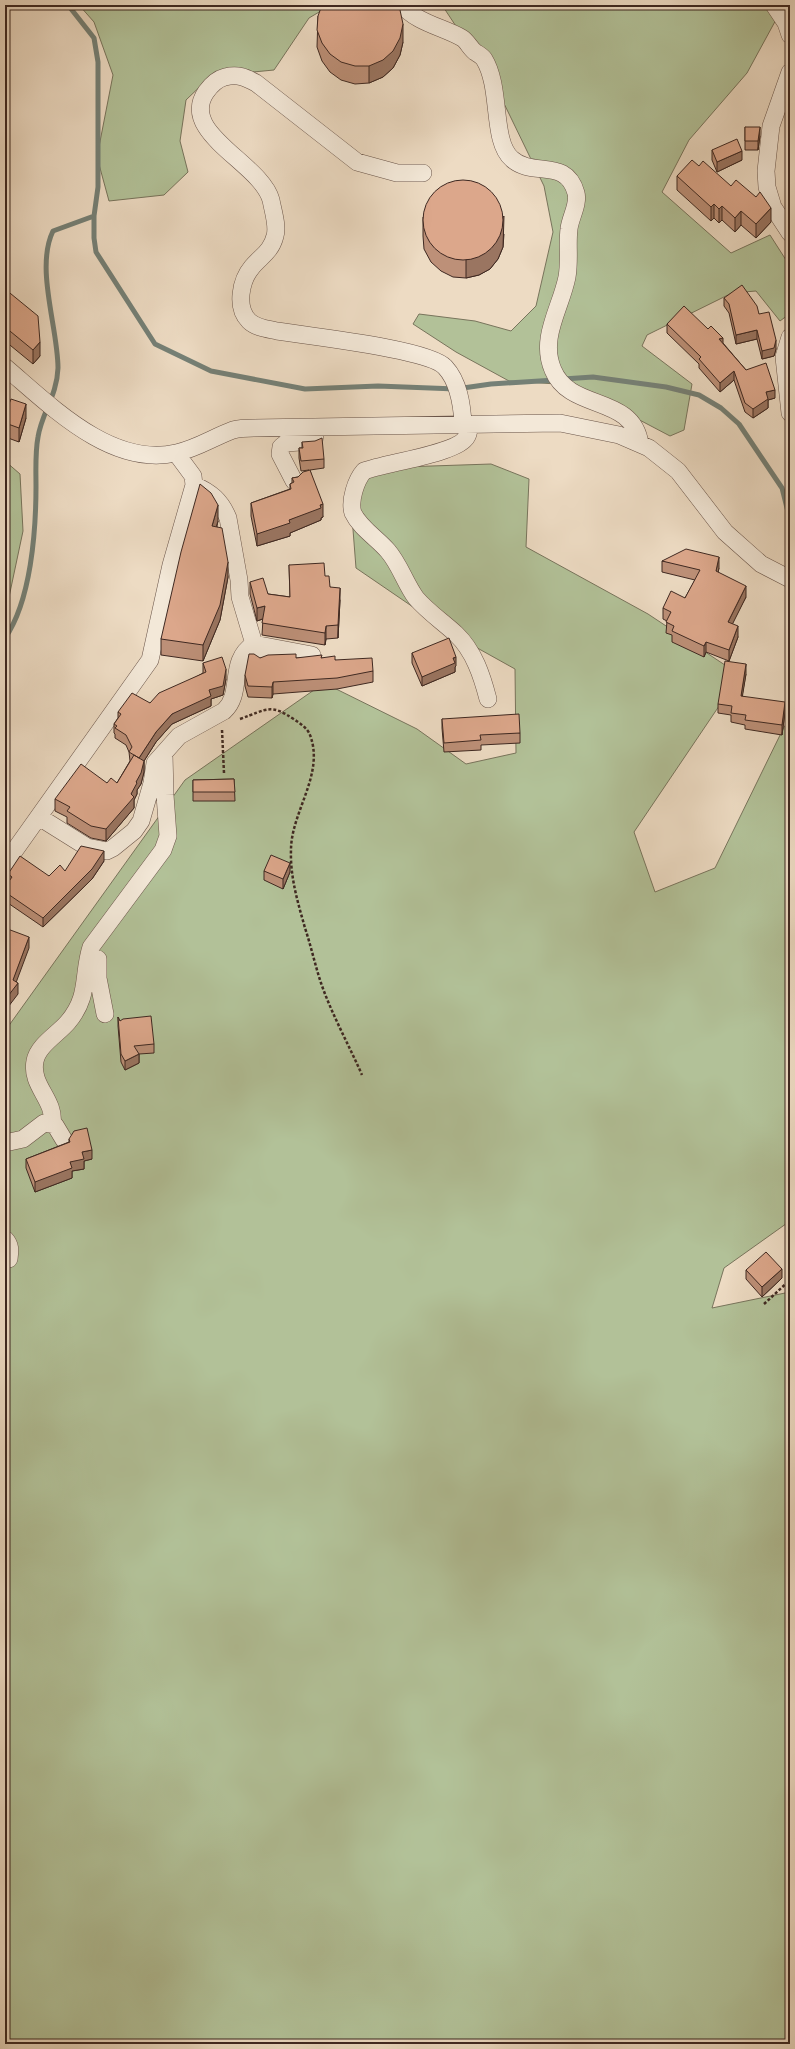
<svg xmlns="http://www.w3.org/2000/svg" width="795" height="2049" font-family="'IM FELL English',serif">
<style>
.green{fill:#b2c198;stroke:#78745c}
.lines{fill:none;stroke-linecap:round;stroke-linejoin:round}
.stream{stroke:#758076;stroke-width:5}
.minor-casing{stroke:#6a554a;stroke-width:18}
.path{stroke:#3e2821;stroke-width:2.5;stroke-dasharray:3 2;stroke-linecap:butt}
.minor{stroke:#f3e8d8;stroke-width:17}
.wall{fill:#bd9078;stroke:#3e2821}
.shaded-wall{fill:#9a7561;stroke:#3e2821}
.building{fill:#dca78b;stroke:#3e2821}
</style>
<rect width="100%" height="100%" fill="#eddbc3"/>
<filter id="stains"><feTurbulence type="fractalNoise" baseFrequency=".005" numOctaves="4"/><feColorMatrix values="0 0 0 0 .2 0 0 0 0 .09 0 0 0 0 .02 0 0 0 .5 -.17"/></filter>
<radialGradient id="worn" r=".72"><stop offset=".6" stop-color="#630" stop-opacity="0"/><stop offset="1" stop-color="#630" stop-opacity=".3"/></radialGradient>
<path class="green" d="M79,5H331L309,18L274,70L211,76L186,100L180,141L188,172L164,195L109,201L97,157L113,75L94,22Z
M442,5H784L747,73L689,140L662,192L731,253L770,235L786,260L790,282L788,315L780,321L756,291L732,293L647,335L642,346L692,384L684,430L670,436L573,385L509,381L456,352L413,324L419,314L475,321L511,331L536,306L553,232L544,186L496,87Z
M5,461L20,474L23,531L5,616Z
M491,464L529,479L526,547L648,614L740,675L634,832L655,892L715,868L784,727L790,720V1221L724,1268L712,1308L790,1292V2044H5V1031L185,780L324,683L417,729L466,764L516,753L515,669L454,635L356,568L351,504L372,468Z"/>
<g class="lines">
<path class="stream" d="M68,5L94,38L98,62V187L94,216V238L96,252L155,344L211,371L305,389L378,386L456,389L491,384L555,380
M563,379L593,377L666,387L699,395L721,408L739,424L782,488L790,520
M5,638C31,601 36,531 36,486C36,470 35,453 38,437C42,412 57,396 58,368C58,328 35,268 53,231L94,216"/>
<defs>
<path id="minor" d="M402,5C417,23 443,27 462,38C467,41 470,48 475,52C478,54 482,56 484,59C502,88 491,141 512,159C533,178 566,157 576,193C579,204 570,218 569,229C567,245 570,260 567,277C561,308 539,338 553,370C570,412 633,394 640,444
M774,5L786,23L790,35
M790,72L771,126L766,171L767,187L773,207L790,233
M423,173H397L357,162L256,83C245,77 238,74 225,77C217,79 211,85 206,92C178,133 261,163 271,200C273,211 278,226 275,236C271,252 261,256 252,267C241,280 235,307 249,321C256,328 268,329 277,331C308,336 429,349 445,367C459,382 462,405 463,424
M790,337L784,357L790,413
M5,367C50,405 111,468 176,453C196,449 214,437 233,430C240,428 248,428 254,428L560,423L619,435L649,448L678,471L725,532L761,564L790,579
M469,424C469,429 469,435 465,439C453,454 385,463 364,471C356,480 349,501 353,513C360,528 377,538 388,551C400,565 405,583 416,598C428,612 443,622 456,634C474,651 482,676 488,699
M294,481L280,454L281,447L286,443L314,441L316,427
M262,659L259,648L254,644L312,655
M39,817L87,847L107,851L113,848L134,831L141,821L152,783L155,763L179,736L224,711C244,693 227,661 254,644L240,597L239,580L228,518C221,501 211,492 194,485
M5,864L150,660L171,565L194,485L193,476L176,453
M98,959V978L105,1014
M52,1124C56,1100 30,1086 35,1061C38,1045 58,1034 68,1022C90,996 82,975 91,947L163,850L168,836L165,795L164,754
M5,1143L23,1139L44,1123L55,1125L64,1140
M5,1239C11,1245 10,1251 9,1259"/>
</defs>
<use href="#minor" class="minor-casing"/>
<path class="path" d="M240,719C268,709 270,703 295,720C301,724 308,729 310,735C325,774 291,812 291,850C290,877 298,903 305,928C311,946 315,965 321,983C332,1015 349,1045 362,1075
M222,730L224,773
M764,1304L790,1280"/>
<use href="#minor" class="minor"/>
</g>
<path class="wall" d="M318,16L403,42L400,55L393,68L383,77L369,83L355,84L341,80L330,72L322,61L317,47Z
M745,127L760,136L758,150H745Z
M712,150L742,160L717,172L712,160Z
M677,176L771,222L756,238L741,225L735,232L722,220L719,223L714,218L711,221L677,190Z
M423,217L504,234L503,247L498,259L490,269L479,275L466,278L453,277L441,271L431,262L424,249L423,236Z
M5,289L40,356L33,364L5,341Z
M724,298L759,314L776,349L774,356L762,359L757,339L736,344L729,313L724,306Z
M667,324L708,329L723,343L746,370L775,398L768,400V408L753,418L745,412L734,380L720,392L699,368V364L667,333Z
M5,409L26,418L19,442L8,438L5,446Z
M302,442L324,459V468L310,470L323,517L321,518V520L290,533V536L257,546L251,516V503L290,489V484L292,483V478L298,477L309,470L301,471L299,458V448H302Z
M218,521L217,526L228,577L220,620L203,661L161,655V639Z
M662,561L719,568L718,572L746,597L732,623L738,637L729,661L706,652L704,657L672,642V635L666,633L667,621L663,619V608L685,598L695,580L662,572Z
M289,565L325,576L330,587L340,600L338,638L326,639L325,645L262,635L263,619L257,621L250,594V582L268,594L290,597Z
M412,653L456,666L455,667V672L422,686L412,663Z
M260,658H322L335,660L373,671V682L337,689L273,694L272,698L248,697L245,686V675Z
M203,663L226,679L223,695L211,699V706L172,724L156,742L144,761V772L141,784L137,790V794L134,800V808L106,841L91,838L67,823V817L55,811V799L107,783H117L130,761L129,752L126,745L115,738V734L114,733V724L118,718V712L150,703L203,673Z
M746,674L742,696L785,712L782,735L745,729V725L731,722V715L718,713V704Z
M442,719L520,733V743L481,745V750L444,752L442,728Z
M234,779L235,801H193V780Z
M104,861L92,879L43,927L5,901V887L8,883V874L49,876L65,871Z
M264,871L290,872L283,889L264,880Z
M118,1017L120,1021L154,1044V1053L139,1054V1063L125,1070L121,1062L118,1026Z
M69,1139L92,1159L84,1161V1169L72,1171V1178L35,1192L26,1168V1159L69,1142Z
M746,1270L782,1278L762,1297L746,1279Z"/>
<path class="shaded-wall" d="M403,24V42L400,55L393,68L383,77L369,83V66Z
M760,127V136L758,150V141Z
M742,151V160L717,172V162Z
M714,204V218L711,221V207Z
M722,206V220L719,223V209Z
M771,208V222L756,238V224Z
M741,211V225L735,232V218Z
M504,216L503,247L498,259L490,269L479,275L466,278V260Z
M757,330V339L736,344V335Z
M723,338V347L719,339Z
M776,340V349L774,356L762,359V351Z
M40,342V356L33,364V350Z
M734,371V380L720,392V383Z
M775,390V398L768,400V408L753,418V409L766,392Z
M26,404V418L19,442V428Z
M8,424V438L5,446V432Z
M323,504V517L321,518V520L290,533V536L257,546V534L289,520Z
M218,505V521L212,541V526Z
M719,557V568L716,582V571Z
M228,562V577L220,620L203,661V645Z
M746,586V597L728,633V622Z
M340,588V600L338,638V625Z
M265,606V618L257,621V608Z
M326,626V639L325,645V633Z
M738,626V637L729,661V650Z
M706,642V652L704,657V646Z
M456,657V666L455,667V672L422,686V677Z
M746,664V674L741,705V696Z
M226,669V679L223,695L211,699V706L172,724L156,742L144,761V772L141,784L137,790V794L134,800V808L106,841V829L131,794L136,782L139,758L156,732L172,714L209,690Z
M273,682V694L272,698V687Z
M785,702V712L782,735V725Z
M104,851V861L92,879L43,927V918Z
M290,863V872L283,889V879Z
M29,937V948L14,988L18,983V994L5,1011V1000Z
M139,1054V1063L125,1070V1061Z
M92,1150V1159L84,1161V1169L72,1171V1178L35,1192V1182L70,1162L82,1152Z
M782,1269V1278L762,1297V1287Z"/>
<path class="building" d="M322,5H398L400,10L403,24L400,38L393,51L383,60L369,66H355L341,62L330,54L322,43L317,30L318,16Z
M745,127H760L758,141H745Z
M737,139L742,151L717,162L712,150Z
M692,160L699,166L703,161L731,186L736,180L756,197L760,192L771,208L756,224L741,211L735,218L722,206L719,209L714,204L711,207L677,176Z
M423 220a40 40 0 1 1 80 0a40 40 0 1 1-80 0Z
M742,285L757,306L759,314L769,312L776,340L774,348L762,351L757,330L736,335L729,304L724,298Z
M5,289L38,316L40,342L33,350L5,327Z
M684,306L708,329L711,326L723,338L719,339L746,370L766,363L775,390L766,392L768,399L753,409L745,403L734,371L720,383L699,359L701,357L667,324Z
M11,399L26,404L19,428L8,424L5,432V409H7Z
M322,438L324,459L301,461L299,448H303L302,442L315,441Z
M310,470L323,504L320,505L321,508L289,520L290,523L257,534L251,503L291,489L290,484L294,482L292,478L298,477L303,472Z
M200,484L211,493L218,505L212,526L222,528L228,562L220,605L203,645L161,639L181,552Z
M686,549L719,557L716,571L746,586L728,622L738,626L729,650L706,642L704,646L672,631L674,626L666,622L671,612L663,608L671,591L685,598L700,570L662,561Z
M324,563L325,576H329L330,587L340,588L338,625L326,626L325,633L262,623L265,606L257,608L250,582L263,578L268,594L290,597L289,565Z
M449,638L456,657L453,658L455,663L422,677L412,653Z
M249,654H254L260,658L268,655L296,654V658L322,655L321,658L335,656V660L372,658L373,671L337,678L273,682L272,687L248,686L245,675Z
M222,657L226,669L223,686L209,690L211,696L172,714L156,732L139,758L129,752L132,747L126,735L115,728L117,726L114,724L121,714L118,712L132,693L150,703L159,693L206,672L203,663Z
M725,661L746,664L741,696L785,702L782,725L745,720L746,715L731,713L732,706L718,704Z
M519,714L520,733L480,735L481,740L444,743L442,719Z
M134,755L144,761L141,773L136,782L137,783L131,794L134,797L106,829L91,826L67,811L70,807L55,799L81,764L107,783L111,778L117,783Z
M234,779L235,792H193V780Z
M81,846L104,851L92,869L43,918L5,892V887L12,877L8,874L20,856L49,876L60,865L65,871Z
M271,855L290,863L283,879L264,871Z
M5,928L29,937L13,980L18,983L5,1000Z
M151,1016L154,1044L134,1046L139,1054L125,1061L121,1054L118,1017L120,1021L123,1019Z
M87,1128L92,1150L82,1152L84,1159L70,1162L72,1168L35,1182L26,1159L70,1142L69,1139L74,1131Z
M766,1252L782,1269L762,1287L746,1270Z"/>
<rect width="795" height="2049" fill="none" stroke="#eddbc3" stroke-width="20"/>
<rect x="6" y="6" width="783" height="2037" fill="none" stroke="#3e2821" stroke-width="2"/>
<rect x="10" y="10" width="775" height="2029" fill="none" stroke="#3e2821"/>
<rect width="100%" height="100%" filter="url(#stains)"/>
<rect width="100%" height="100%" fill="url(#worn)"/>
</svg>
